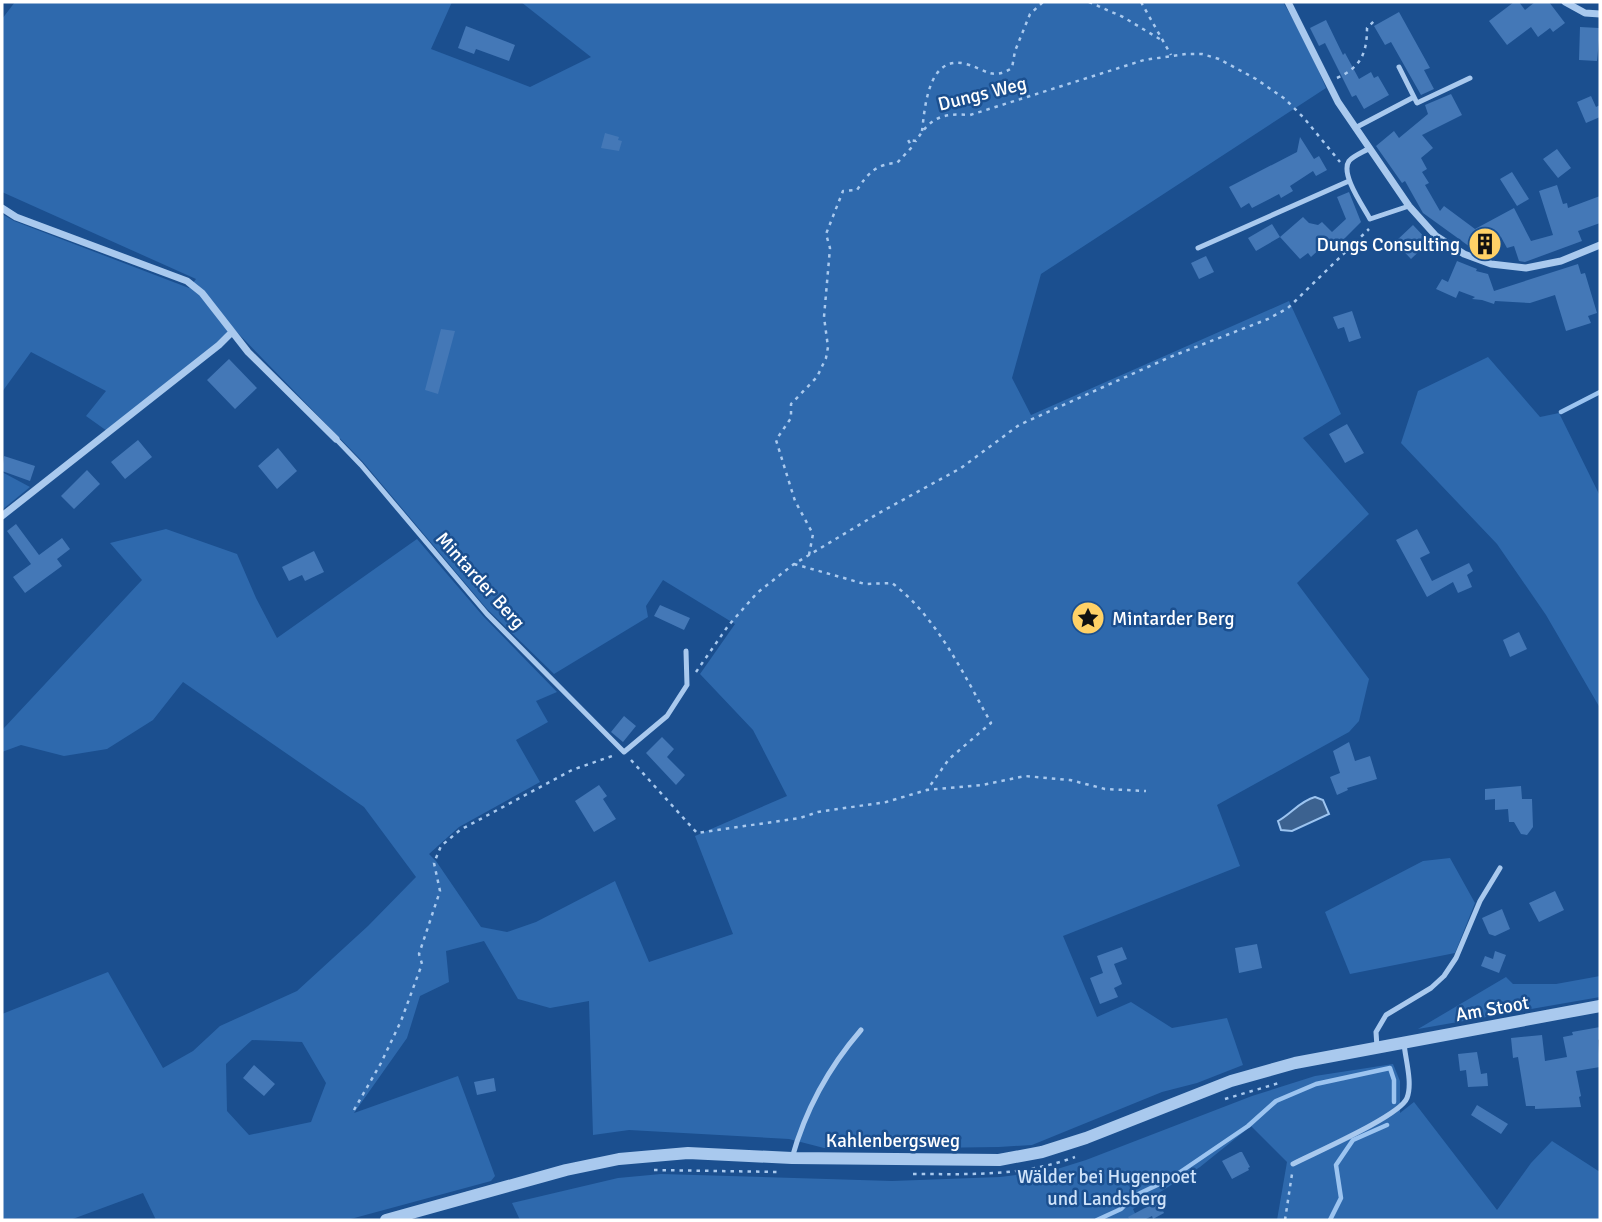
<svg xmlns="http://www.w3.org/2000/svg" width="1602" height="1222" font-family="Signika,sans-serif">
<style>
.green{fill:#2e69ad;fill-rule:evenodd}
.water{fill:#3c6290;stroke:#9cc4f0;stroke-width:2}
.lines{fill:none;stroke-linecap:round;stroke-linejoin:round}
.stream{stroke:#9cc4f0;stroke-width:4.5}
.building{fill:#4478b7}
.path{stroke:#a9c9ee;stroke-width:2.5;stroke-dasharray:3.5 5;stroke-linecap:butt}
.service{stroke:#a9c9ee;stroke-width:5}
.minor{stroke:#a9c9ee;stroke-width:7}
.tertiary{stroke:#a9c9ee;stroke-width:12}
.labels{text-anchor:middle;stroke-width:5;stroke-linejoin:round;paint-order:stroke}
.street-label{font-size:19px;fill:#fff;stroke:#1b4f8f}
.poi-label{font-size:19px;fill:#fff;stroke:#1b4f8f;text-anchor:end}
.park-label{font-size:19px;fill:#cfe3fa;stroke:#1b4f8f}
</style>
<rect width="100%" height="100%" fill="#1b4f8f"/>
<path class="green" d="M15,2H452L431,49L530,87L591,57L521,2H1283L1305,40L1326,88L1041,274L1012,378L1031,415L1289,301L1341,414L1303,438L1369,514L1297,583L1369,679L1359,721L1349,732L1217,805L1240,866L1063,936L1097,1017L1131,1002L1172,1028L1227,1018L1243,1065L1197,1083L1162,1092L1032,1145L999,1147L854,1149L824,1148L789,1139L629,1130L593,1135L589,1001L550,1008L518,999L484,941L446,951L449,982L420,996L407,1038L354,1113L458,1076L495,1176L491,1181L347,1220H156L143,1193L70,1220H2V1014L108,972L163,1068L193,1051L220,1026L297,991L368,926L416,877L364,807L183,682L153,720L107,749L64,756L21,745L2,752V731L4,728L142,580L110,543L166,529L237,554L256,598L277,638L417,539L483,616L557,692L536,701L548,722L516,740L540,782L459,827L429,854L436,861L481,927L507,932L536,922L615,881L649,962L733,934L695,836L787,796L753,730L700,674L735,624L663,580L646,606L648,617L554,674L487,609L363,462L232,327L217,344L107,431L86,416L106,391L31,352L2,392V214L14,221L189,288L196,279L2,192V19ZM252,1040L302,1042L326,1083L311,1122L249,1135L227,1111L226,1064Z
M1488,357L1540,417L1559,413L1600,496V708L1546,615L1497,544L1401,443L1418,391Z
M2,472L30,487L2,510Z
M1450,858L1475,903L1455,953L1350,974L1325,912L1423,861Z
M1600,976V997L1418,1029L1506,977L1513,984H1556Z
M1393,1064L1400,1081V1113L1414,1102L1497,1210L1531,1163L1552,1141L1600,1172V1220H1277L1287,1162L1251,1126L1200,1167L1133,1209L1138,1220H520L512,1203L618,1178L661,1174L892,1181L1000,1177L1054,1170L1086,1160L1252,1096L1315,1076Z"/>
<path class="water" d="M1315,797L1323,800L1329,814L1292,831L1281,830L1278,821C1292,813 1300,801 1315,797Z"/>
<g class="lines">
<path class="stream" d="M1561,412L1600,392
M1097,1220L1121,1209L1134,1196L1170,1179L1248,1126L1276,1101L1316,1084L1390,1068L1394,1080V1102
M1330,1220L1341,1198L1336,1165L1353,1140L1387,1125"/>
</g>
<path class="building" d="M1514,2H1519L1525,10L1535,2H1549L1565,23L1553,32L1550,28L1538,37L1531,27L1507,45L1489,21Z
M1399,12L1430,68L1424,70L1434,89L1421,95L1391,42L1385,45L1374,26Z
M1326,20L1343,55L1345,53L1359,79L1371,72L1374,78L1378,76L1389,95L1364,109L1356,95L1352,97L1325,43L1319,46L1310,28Z
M466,26L515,45L509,61L476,49L474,54L458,48Z
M1580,27L1599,28L1600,30L1597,61L1579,60Z
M1451,94L1462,115L1422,135L1433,148L1421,158L1427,169L1422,172L1429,183L1425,185L1440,211L1444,206L1475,229L1514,208L1531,241L1553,235L1539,191L1557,185L1563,204L1567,203L1568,208L1600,196V223L1578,231L1582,241L1525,262L1519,261L1514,246L1507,248L1501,237L1487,256L1477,252L1423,213L1405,181L1402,183L1376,146L1394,131L1399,138L1428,114L1425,105Z
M1591,96L1596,107L1600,105V117L1586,123L1577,102Z
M605,133L619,137L618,140L622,141L619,151L601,148Z
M1300,137L1314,159L1319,156L1327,170L1316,176L1313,171L1290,186L1293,191L1281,198L1279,194L1252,208L1249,203L1241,208L1229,187L1297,152Z
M1557,149L1571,168L1558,178L1543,159Z
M1512,172L1529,199L1517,206L1500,179Z
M1349,192L1361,222L1333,250L1327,242L1311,257L1308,253L1300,259L1280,237L1256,251L1248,238L1272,224L1280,237L1303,217L1309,223L1318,225L1322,222L1332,232L1346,219L1337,197Z
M1413,225L1429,242L1411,259L1395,242Z
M1206,256L1214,272L1199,279L1191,263Z
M1457,261L1477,269L1476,271L1488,274L1494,291L1578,264L1581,274L1585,273L1597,313L1588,316L1591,323L1566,331L1555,295L1530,303L1495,301L1494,304L1482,300L1472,299L1475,297L1459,291L1456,298L1436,289L1442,279L1448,282Z
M1352,311L1361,338L1349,342L1344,327L1338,329L1333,317Z
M441,329L455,331L438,394L425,390Z
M229,359L257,388L235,409L207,380Z
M1347,424L1364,453L1345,463L1329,434Z
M138,440L152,457L125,479L111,462Z
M278,448L297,471L277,489L258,466Z
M4,456L35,466L30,481L2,471Z
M87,470L100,484L74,509L61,496Z
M16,524L39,555L62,538L70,549L57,559L62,566L25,593L13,577L31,564L7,531Z
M1417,529L1430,553L1420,558L1432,581L1469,563L1473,571L1467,575L1472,587L1458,593L1453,582L1427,597L1396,540Z
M314,551L324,572L305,581L302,575L289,581L282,567Z
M660,605L690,618L684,630L654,616Z
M1519,632L1527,649L1510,657L1503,640Z
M624,716L636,726L623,742L611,732Z
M662,737L674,749L667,757L685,775L676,785L646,753Z
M1349,742L1355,761L1370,756L1377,779L1347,788L1348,790L1337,795L1330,777L1340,773L1333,751Z
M599,785L607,796L603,799L616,819L594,832L575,801Z
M1521,786L1522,799H1532L1533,827L1527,835L1521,834L1514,822H1509L1508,809L1495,810V799L1485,800V789Z
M1555,891L1564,910L1539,922L1529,903Z
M1502,909L1510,929L1495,936L1489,934L1482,918Z
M1257,944L1262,968L1239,973L1235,948Z
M1122,947L1127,959L1114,964L1122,984L1114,988L1118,997L1100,1004L1090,978L1103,973L1097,956Z
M1495,951L1506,955L1499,973L1481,966L1485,956L1493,959Z
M1600,1027V1039L1598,1040L1600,1067L1576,1071L1581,1096L1579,1097L1581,1107L1535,1109V1106H1526L1518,1057L1513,1058L1511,1038L1542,1035L1545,1061L1567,1057L1563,1037L1573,1035L1572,1032Z
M1477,1052L1481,1074L1487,1073L1488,1086L1468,1087L1466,1070L1460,1071L1458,1054Z
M254,1065L275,1084L264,1096L243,1078Z
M494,1078L496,1091L477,1095L474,1082Z
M1477,1105L1508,1124L1501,1134L1471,1115Z
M1240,1152H1242L1250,1167L1248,1168L1249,1170L1232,1179L1222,1161Z
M1158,1201L1164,1213L1153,1219L1152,1216L1144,1220H1130L1128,1217Z"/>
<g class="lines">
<path class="path" d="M1089,2L1123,17L1163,41
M1141,2L1171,55
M1337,78C1361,67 1367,53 1367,28L1374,21
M922,131C925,107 928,54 966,64C986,69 991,81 1012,68L1015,51L1030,14L1043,2
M809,555L813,534L795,501L776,440L791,418V404L817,377L826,358L828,347L824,317L830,248L826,234L843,191L857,190C868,173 876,164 897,163L912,147L908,140L916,141C931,117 942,113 970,115L1144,60L1186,54H1202L1219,59L1256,79L1285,99L1304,118L1340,162
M794,564L865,584L892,583C937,617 964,675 991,723L949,759L927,790
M696,672L728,626L757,593L794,564L879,513L961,468L1019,425L1170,357L1268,319L1288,308L1369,229
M631,760L697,833L800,818L818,812L886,802L927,790L982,785L1025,776L1070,780L1105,789L1146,791
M1225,1099L1279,1083
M354,1110L381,1063L401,1021L422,964L419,954L440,891L434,863L441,846L460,830L572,770L615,755
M654,1170L780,1172
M913,1174C970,1174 1020,1177 1075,1157
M1285,1220L1292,1174"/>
<path class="service" d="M1399,67L1414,97
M1355,128L1414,97L1417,103L1470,78
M1368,149C1363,152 1353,156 1349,161C1340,174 1363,206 1370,219L1409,206
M1198,248L1349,181
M336,439L361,465L487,614L624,752L667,716L687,685L686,651
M1377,1047L1376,1032L1386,1015L1431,988L1444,976L1456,958L1480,901L1500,868
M792,1158C805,1111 829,1067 861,1030
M1293,1164C1314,1153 1400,1116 1407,1098C1413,1083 1405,1058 1404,1043"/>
<path class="minor" d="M1288,2L1338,102L1409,206L1436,236L1464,254L1491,264L1526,268L1561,261L1600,245
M1565,2L1585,13L1600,14
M2,208L16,217L187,281L202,293L248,352L336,439
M2,516L219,345L231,333"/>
<path class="tertiary" d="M386,1220L566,1170L619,1159L688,1153L792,1158L999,1160L1042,1152L1086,1138L1231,1081L1295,1063L1600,1006"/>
</g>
<defs>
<symbol id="building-disc" viewBox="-11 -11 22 22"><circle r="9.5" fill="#ffd166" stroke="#1b4f8f"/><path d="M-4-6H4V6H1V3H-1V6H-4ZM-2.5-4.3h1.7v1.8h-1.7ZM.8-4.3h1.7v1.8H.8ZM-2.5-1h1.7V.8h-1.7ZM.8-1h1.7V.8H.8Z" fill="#111"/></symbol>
<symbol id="sight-disc" viewBox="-11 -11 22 22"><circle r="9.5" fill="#ffd166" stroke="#1b4f8f"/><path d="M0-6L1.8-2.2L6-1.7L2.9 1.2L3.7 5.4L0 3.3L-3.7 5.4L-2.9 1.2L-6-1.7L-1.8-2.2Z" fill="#111"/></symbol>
</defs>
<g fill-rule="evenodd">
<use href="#building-disc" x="1466" y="225" width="38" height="38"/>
<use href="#sight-disc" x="1069" y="599" width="38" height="38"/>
</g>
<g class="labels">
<g class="street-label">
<text transform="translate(982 93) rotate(-14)" y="7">Dungs Weg</text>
<text transform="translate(481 580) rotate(48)" y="7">Mintarder Berg</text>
<text transform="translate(1492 1008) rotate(-10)" y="7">Am Stoot</text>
<text x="893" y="1147">Kahlenbergsweg</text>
</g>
<g class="poi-label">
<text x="1460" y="251">Dungs Consulting</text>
<text x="1112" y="625" text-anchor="start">Mintarder Berg</text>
</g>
<g class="park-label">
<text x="1107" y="1183">Wälder bei Hugenpoet<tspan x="1107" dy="22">und Landsberg</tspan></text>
</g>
</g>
<rect width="1602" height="1222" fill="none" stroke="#ffffff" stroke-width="7"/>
</svg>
